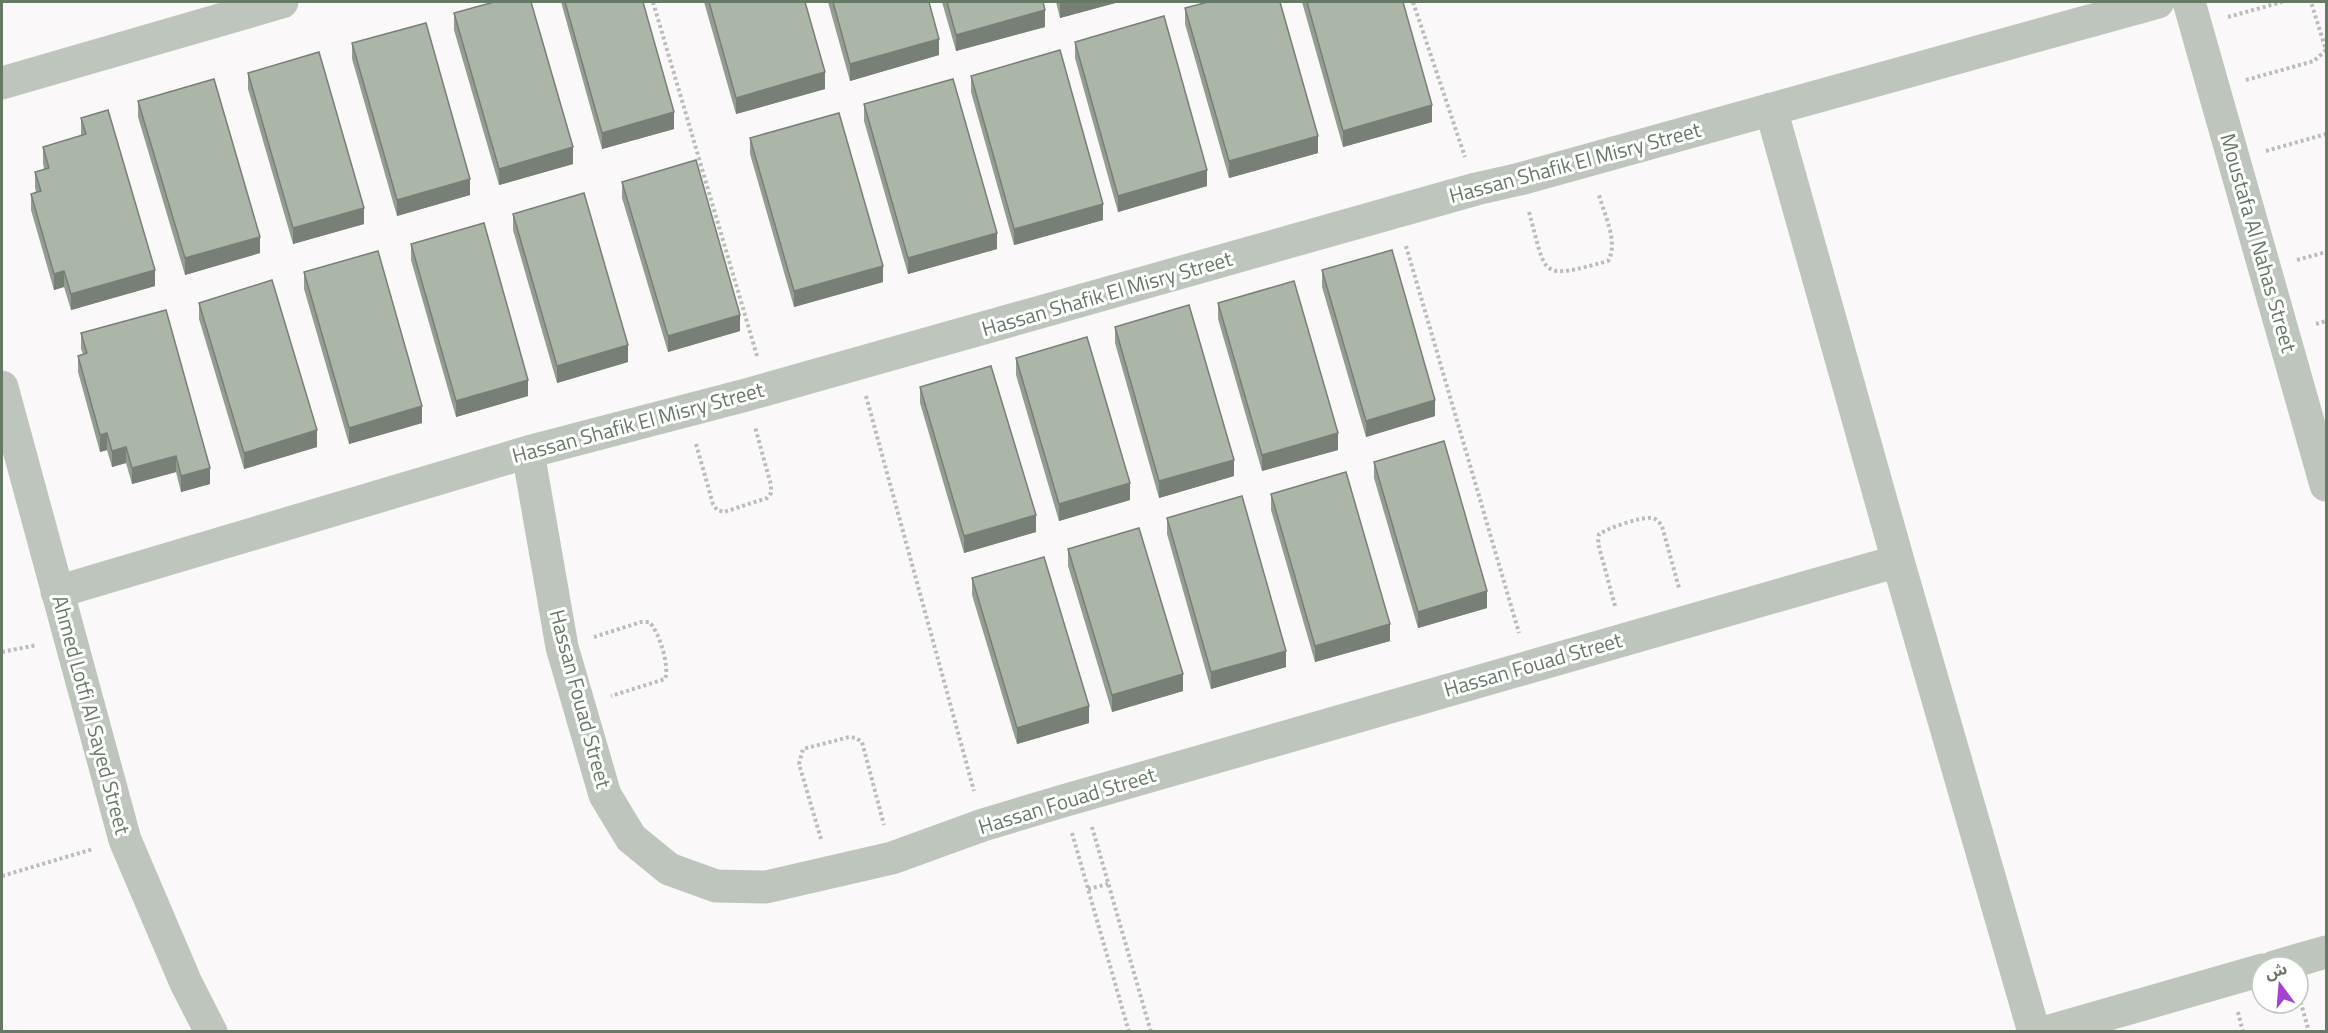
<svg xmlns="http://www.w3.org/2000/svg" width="2328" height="1033" font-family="'Titillium Web','Noto Sans Arabic',sans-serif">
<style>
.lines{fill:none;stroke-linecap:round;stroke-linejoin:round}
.path{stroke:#b9beb8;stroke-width:4;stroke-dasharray:3 3;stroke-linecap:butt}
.minor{stroke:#bec5bd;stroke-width:33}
.wall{fill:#939d91}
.shaded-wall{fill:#787f76}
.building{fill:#abb6a9;stroke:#787f76;stroke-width:1.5}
.labels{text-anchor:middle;stroke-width:6;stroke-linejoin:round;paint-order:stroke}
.street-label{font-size:21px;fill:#667964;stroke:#fff}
</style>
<rect width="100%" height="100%" fill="#faf8f9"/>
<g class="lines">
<path class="path" d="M653,2L757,356
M1413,2L1465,157
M2228,17L2282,2
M2246,80L2314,61L2326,50L2311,2
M2266,151L2326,134
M1529,212C1547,277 1538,280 1608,261C1619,243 1604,214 1599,195
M1406,246L1519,633
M2297,260L2326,252
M2316,324L2326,321
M866,396L974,791
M696,444L713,504L717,510L724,512L767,498L771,493V485L755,427
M1615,606L1598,543L1599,534C1609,528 1639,517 1651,518C1656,518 1659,522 1662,526L1679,588
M594,637L641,622H649C659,631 670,666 665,679L611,696
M2,652L37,645
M1092,827L1151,1032
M1072,833L1129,1032
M821,839L799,764L803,749L849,737L856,738L862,742L884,825
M2,876L93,849
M1088,889L1108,884
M2299,996L2309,1032
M2238,1012L2243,1032"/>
<path class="minor" d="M2189,2L2326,485
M2,83L282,2
M1771,109L1898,561L2034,1032
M2,387L125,840L186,983L211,1032
M528,452L562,647L605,795L631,838L669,869L716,886L766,887L892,858L983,825L1063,801L1898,561
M57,592L528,452L746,395L1476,189L1520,179L2158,2
M2274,967L2326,952
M2046,1032L2262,970"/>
</g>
<path class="wall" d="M561,2H643L674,129L602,149Z
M704,2H805L825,89L736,114Z
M828,2H929L939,55L850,81Z
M942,2H1043L1045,27L956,51Z
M1056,2H1119L1060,18Z
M1302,2H1403L1432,122L1343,147Z
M1185,8L1318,153L1229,178L1185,24Z
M454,13L573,164L499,185L454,30Z
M1075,42L1207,186L1118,212L1075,58Z
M352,43L470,195L397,216L352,59Z
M248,73L364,224L293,244L248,89Z
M971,76L1103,220L1014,245L971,92Z
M138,101L260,253L185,275L138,117Z
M864,104L997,249L908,274L864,121Z
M81,118L155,286L71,310L64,287L54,290L31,210V194L36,192L35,188V172L44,169L43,163V147L81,136Z
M750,138L883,282L794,307L750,154Z
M622,182L740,331L668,352L622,198Z
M513,214L628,362L557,383L513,230Z
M411,244L528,396L456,417L411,260Z
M1322,270L1435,416L1366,437L1322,287Z
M304,272L422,423L349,444L304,289Z
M199,303L317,447L244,469L199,319Z
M1218,303L1338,450L1262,471L1218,319Z
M1115,327L1234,476L1159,498L1115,343Z
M81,333L210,484L181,492L176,472L132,484L126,463L112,467L107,450L100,452L78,372V356L83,354L81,349Z
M1016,358L1130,500L1059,521L1016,375Z
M920,387L1036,532L964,553L920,403Z
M1374,462L1487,608L1418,628L1374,478Z
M1271,494L1390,641L1315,662L1271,510Z
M1167,518L1286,667L1211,689L1167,534Z
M1068,549L1183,691L1112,712L1068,566Z
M972,578L1089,723L1017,744L972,595Z"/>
<path class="shaded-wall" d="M1060,2H1119L1060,18Z
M1045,10V27L956,51V35Z
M939,39V55L850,81V64Z
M825,72V89L736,114V98Z
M1432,105V122L1343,147V131Z
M674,112V129L602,149V133Z
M1318,136V153L1229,178V161Z
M573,147V164L499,185V169Z
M1207,170V186L1118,212V196Z
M470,179V195L397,216V200Z
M1103,204V220L1014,245V229Z
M364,208V224L293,244V228Z
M997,233V249L908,274V258Z
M260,237V253L185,275V258Z
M883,266V282L794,307V291Z
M155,270V286L71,310V294Z
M64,271V287L54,290V274Z
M740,315V331L668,352V336Z
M628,345V362L557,383V366Z
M528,380V396L456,417V401Z
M1435,400V416L1366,437V421Z
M422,406V423L349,444V428Z
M317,430V447L244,469V453Z
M107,433V450L100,452V435Z
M1338,433V450L1262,471V455Z
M126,447V463L112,467V451Z
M176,456V472L132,484V468Z
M1234,460V476L1159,498V481Z
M210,468V484L181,492V476Z
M1130,483V500L1059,521V504Z
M1036,515V532L964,553V536Z
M1487,591V608L1418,628V612Z
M1390,624V641L1315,662V646Z
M1286,651V667L1211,689V672Z
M1183,674V691L1112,712V695Z
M1089,706V723L1017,744V728Z"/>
<path class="building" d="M494,2H531L573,147L499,169L454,13Z
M565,2H643L674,112L602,133Z
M709,2H805L825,72L736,98Z
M833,2H929L939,39L850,64Z
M947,2H1043L1045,10L956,35Z
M1208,2H1280L1318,136L1229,161L1185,8Z
M1307,2H1403L1432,105L1343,131Z
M1164,16L1207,170L1118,196L1075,42Z
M426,23L470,179L397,200L352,43Z
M1060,50L1103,204L1014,229L971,76Z
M319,52L364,208L293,228L248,73Z
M214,79L260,237L185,258L138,101Z
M953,79L997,233L908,258L864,104Z
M108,110L155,270L71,294L64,271L54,274L31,194L41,191L35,172L49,168L43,147L86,134L81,118Z
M839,113L883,266L794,291L750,138Z
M696,160L740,315L668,336L622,182Z
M584,193L628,345L557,366L513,214Z
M484,223L528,380L456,401L411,244Z
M1392,250L1435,400L1366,421L1322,270Z
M378,251L422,406L349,428L304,272Z
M272,280L317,430L244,453L199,303Z
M1294,281L1338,433L1262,455L1218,303Z
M1189,305L1234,460L1159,481L1115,327Z
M166,310L210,468L181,476L176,456L132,468L126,447L112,451L107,433L100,435L78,356L87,353L81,333Z
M1087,337L1130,483L1059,504L1016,358Z
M991,366L1036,515L964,536L920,387Z
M1444,441L1487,591L1418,612L1374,462Z
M1346,472L1390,624L1315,646L1271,494Z
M1242,496L1286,651L1211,672L1167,518Z
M1139,528L1183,674L1112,695L1068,549Z
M1044,557L1089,706L1017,728L972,578Z"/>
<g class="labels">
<g class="street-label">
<text transform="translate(1575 163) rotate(-15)" y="7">Hassan Shafik El Misry Street</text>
<text transform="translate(2258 243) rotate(74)" y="7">Moustafa Al Nahas Street</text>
<text transform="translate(1107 294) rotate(-16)" y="7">Hassan Shafik El Misry Street</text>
<text transform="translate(638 423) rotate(-15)" y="7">Hassan Shafik El Misry Street</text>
<text transform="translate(1533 665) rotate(-16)" y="7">Hassan Fouad Street</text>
<text transform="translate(580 699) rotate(75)" y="7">Hassan Fouad Street</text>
<text transform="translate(91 715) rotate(75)" y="7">Ahmed Lotfi Al Sayed Street</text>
<text transform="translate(1067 801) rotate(-17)" y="7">Hassan Fouad Street</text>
</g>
</g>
<rect width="2328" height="1033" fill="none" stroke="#667964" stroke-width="6"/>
<g transform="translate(2280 985) rotate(344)"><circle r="28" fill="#ffffff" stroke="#c2c9c1" stroke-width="1.5"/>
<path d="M0-4.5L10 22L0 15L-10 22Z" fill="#a343ce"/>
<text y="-9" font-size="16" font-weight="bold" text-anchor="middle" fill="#667964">ش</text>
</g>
</svg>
